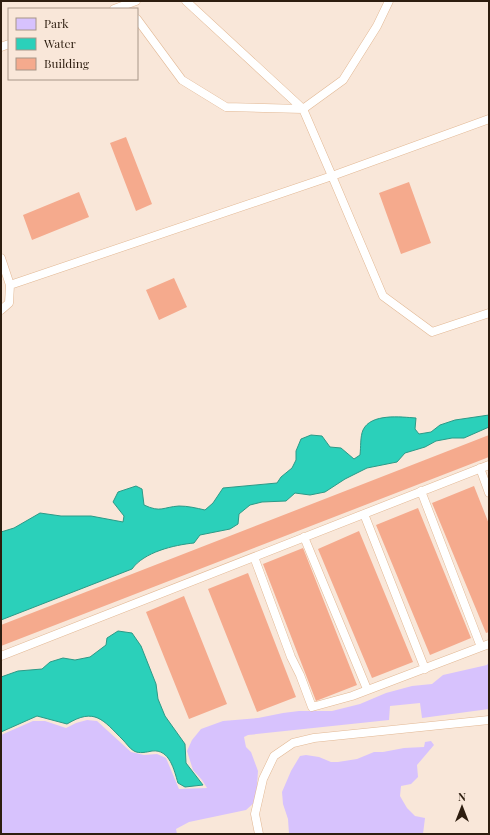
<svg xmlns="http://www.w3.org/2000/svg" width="490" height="835" font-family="'Playfair Display',serif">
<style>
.green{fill:#d7c2fd}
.water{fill:#2bd0ba;stroke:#2c9a87}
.building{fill:#f5aa8d}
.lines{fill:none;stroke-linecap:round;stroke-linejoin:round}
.lane-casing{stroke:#e2b894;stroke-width:9}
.lane{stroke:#fff;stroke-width:8}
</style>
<rect width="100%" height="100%" fill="#f9e7d9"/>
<path class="green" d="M489,662V709L422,718L420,703L390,706L389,720L248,735L244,737L246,747L251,752L258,771L256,801L246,810L189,822L176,829L177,834H1V735L33,721H45L66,728L76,723L87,720L97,721L131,752L144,755L157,754L166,758L179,789L207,788L202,780L193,770L187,751L192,740L201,729L223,721L258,718L283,713L299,711H332L360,704L386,693L412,686L432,684L443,675L487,665Z
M431,741L434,745L417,765L418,777L411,784L401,786L400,796L407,808L415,816L425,818L423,834H289L288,819L283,804L282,792L291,771L300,756L306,755L319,757L331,762H338L357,759L374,752H383L404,748L424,747L425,742Z"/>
<path class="water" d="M489,415V427L464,438H452L436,441L425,447L405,453L397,462L367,468L345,479L325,492L310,495L295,493L286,501L262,502L250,505L239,514L238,524L230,529L200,535L194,543C174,545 144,552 132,569L1,620V532L14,528L40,513L61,516H91L123,522L124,516L113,502L118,492L136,486L142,489L144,505C161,513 163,507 179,506C188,506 196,508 205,510L213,503L223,488L277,483L281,477L292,468L296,460V451L301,439L311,435L322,436L330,447L341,448L354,459L360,455C361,447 360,437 363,430C371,413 401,417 416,418L415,429L419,434L431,432L440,425L455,420Z
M118,631L132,633L141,646L156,684L158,699L165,716L185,744L186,763L203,785L185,787L178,783C174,770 170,749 152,751C147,752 139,754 134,751C130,749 126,743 123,740C103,720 95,707 67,724L37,716L1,732V677L18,671L42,669L50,662L63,658L75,660L90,657L106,645L107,638Z"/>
<path class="building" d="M126,137L152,204L136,211L110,143Z
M409,182L431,243L401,254L379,193Z
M79,192L89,217L32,240L23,215Z
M174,278L187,307L159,320L146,290Z
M489,435V457L1,646V625Z
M474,486L489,524V632L486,633L432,503Z
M418,508L471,638L430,655L376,525Z
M359,531L413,662L372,678L318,549Z
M303,548L357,685L316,701L263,564Z
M248,573L296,697L257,712L208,589Z
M184,596L227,704L189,719L146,612Z"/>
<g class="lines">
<defs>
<path id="lane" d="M186,1L303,109L332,176L489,119
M114,9L136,1
M137,19L182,80L226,107L303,109L343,80L377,26L389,1
M1,47L9,44
M1,258L10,285L9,303L1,310
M10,285L332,176L383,296L432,332L489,313
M480,468L489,493
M421,491L481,647L489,644
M364,514L425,669
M304,537L367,689
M254,557L291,657L300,675L312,707L352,696L481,647
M1,656L489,465
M259,834L255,814L263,779L274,756L293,743L314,738L489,720"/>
</defs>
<use href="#lane" class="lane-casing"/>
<use href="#lane" class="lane"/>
</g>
<rect width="490" height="835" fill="none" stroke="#2d1d0f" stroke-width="4"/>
<rect x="8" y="8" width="130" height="72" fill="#f9e7d9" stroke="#a79688"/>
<rect x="16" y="18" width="20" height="12" fill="#d7c2fd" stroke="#a79688"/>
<text x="44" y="28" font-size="12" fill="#2d1d0f">Park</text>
<rect x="16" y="38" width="20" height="12" fill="#2bd0ba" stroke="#a79688"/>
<text x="44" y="48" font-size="12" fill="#2d1d0f">Water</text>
<rect x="16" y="58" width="20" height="12" fill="#f5aa8d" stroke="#a79688"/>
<text x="44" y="68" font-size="12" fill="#2d1d0f">Building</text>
<g transform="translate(462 807)" stroke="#f9e7d9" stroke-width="3" paint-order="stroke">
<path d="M0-3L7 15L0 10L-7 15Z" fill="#2d1d0f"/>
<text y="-6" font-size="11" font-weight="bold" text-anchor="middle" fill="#2d1d0f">N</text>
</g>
</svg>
